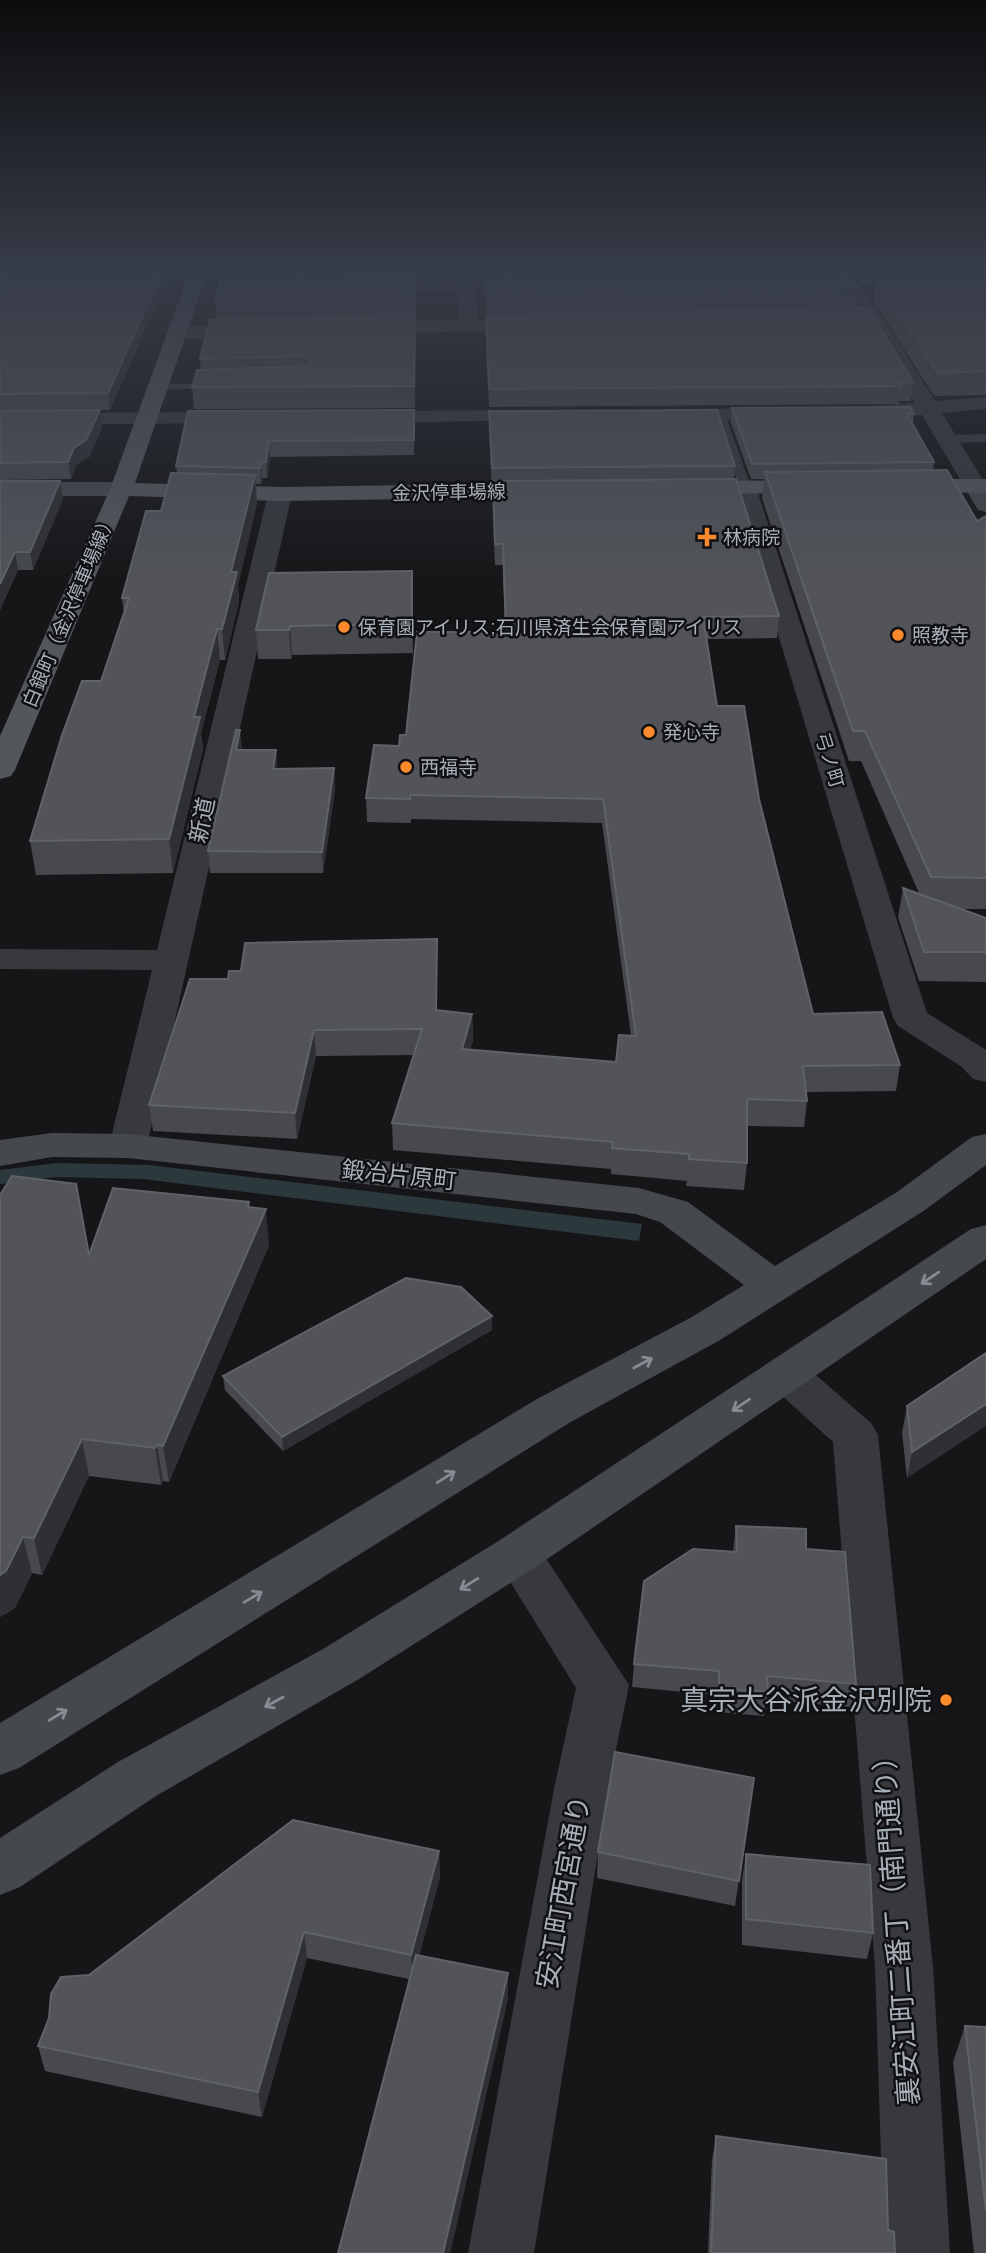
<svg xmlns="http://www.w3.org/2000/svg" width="986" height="2253" font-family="Manrope,'Noto Sans JP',sans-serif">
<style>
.water{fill:#2b393d}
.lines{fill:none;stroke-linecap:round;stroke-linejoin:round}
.lane{fill:#37393d;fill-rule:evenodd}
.street{fill:#37393d;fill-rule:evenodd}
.secondary{fill:#45494d;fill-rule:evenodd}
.primary{fill:#53575c;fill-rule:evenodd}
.wall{fill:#47494d}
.shaded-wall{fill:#2f3033}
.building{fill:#525459;stroke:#5f6268;stroke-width:2}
.oneway{stroke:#858c93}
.poi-dot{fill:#fa8a2c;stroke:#111113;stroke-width:2.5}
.labels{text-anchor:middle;stroke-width:5;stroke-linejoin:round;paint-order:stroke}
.far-street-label{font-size:19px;fill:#a7b0b9;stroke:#111113}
.far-poi-label{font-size:19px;fill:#a7b0b9;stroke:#111113;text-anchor:start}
.street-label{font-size:23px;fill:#a7b0b9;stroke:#111113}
.near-poi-label{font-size:28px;fill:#a7b0b9;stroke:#111113;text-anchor:end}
.near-street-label{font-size:28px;fill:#a7b0b9;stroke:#111113}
</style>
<rect width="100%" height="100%" fill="#161618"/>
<path class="water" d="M57,1163L149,1165L642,1224L639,1241L143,1179L56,1177L0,1184V1170Z"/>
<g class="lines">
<path class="lane" d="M467,285L470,290L389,292L384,289L389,286Z
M220,383L224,384V388L159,390L153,387L159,384Z
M715,412L725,414L751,487L749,490L739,487Z
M986,434V442L948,443L942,439L948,435Z"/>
<path class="street" d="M457,268H475L478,320L536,318L545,324L536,330L362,334L352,328L362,322L459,320Z
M828,268H846L882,316L935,401L986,397V409L942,413L986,485L983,491H967L922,415L853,417L849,413L860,407L915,403L864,317Z
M260,325L270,331L267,335L178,339L168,333L178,327Z
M785,408L796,414L792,418L667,421L656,415L667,409Z
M540,410L547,412L551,416L547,420L363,423L352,417L363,411Z
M239,412L247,413L250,418L247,423L0,425V413Z
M745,480L756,487L927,1013L986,1050V1082L973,1079L962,1067L898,1026L893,1018L734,487Z
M280,487L288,489L292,494L147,1146L142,1155L128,1158L114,1155L109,1146L152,970L0,969V949L157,950L268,494L272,489Z
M786,1358L802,1363L871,1423L878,1435L933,1967L950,2253H884L875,1967L833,1442L770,1385L764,1374L770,1363Z
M517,1534L534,1540L629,1685L609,1784L534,2253H468L555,1784L576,1688L493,1554L500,1540Z"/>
<path class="secondary" d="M975,479L986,485V512L978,510L964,486Z
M0,482H121L132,489L121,496H0Z
M52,1133L128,1134L639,1188L688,1202L775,1266L897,1192L972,1137L986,1134V1165L925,1210L720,1340L569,1423L19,1768L0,1775V1723L537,1399L690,1318L744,1285L660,1222L636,1214L128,1158L52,1157L0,1166V1140Z
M986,1225V1259L534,1568L359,1679L156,1796L20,1887L0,1895V1838L118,1762L323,1649L500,1540L971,1229Z"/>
<path class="primary" d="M191,268H209L135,483L280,487L543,483L551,485L555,490L551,495L543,497L280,501L129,496L15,770L11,776L0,779V736L110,489Z
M904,479H986V493L896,491L893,486L896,481Z
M816,480L824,482L827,487L824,492L687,495L676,488L687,481Z"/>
</g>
<path class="wall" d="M0,268H172L110,410H51L102,427L89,457L76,465L71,479L0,480Z
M224,268H455V275L416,276L415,408L194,409L192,387L201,370L200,359L216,320L215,301Z
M476,268H843L857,287L855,308L913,382L911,401H899V404L489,407L484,275H478Z
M849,268H986V395L934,396L873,300L875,283H861Z
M732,408L914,414L913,424L934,462L933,471L977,521L986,516V909H962L986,918V982L919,981L898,917L903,888L919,893L861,761H849L762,498L764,479H751L731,423Z
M414,410V455L270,457L267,478H262L261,484H256L257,503L238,585L239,602L225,660H220L201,733L203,749L173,873L36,875L30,841L101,681L124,613L122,598L177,473L176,466L188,411Z
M489,424L735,466L734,479L779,616L777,638L706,639L717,706L759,799L813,1014L900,1065L896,1091L806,1092L807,1101L804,1127L747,1126V1163L744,1190L686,1186L687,1181L611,1174V1169L393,1150L392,1123L414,1055L316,1056L297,1139L153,1131L149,1105L228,979L241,971L437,939V1010L472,1014L473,1040L470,1050L616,1062L631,1035L602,823L411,819V823L367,822L366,798L406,735L505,632L503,565H495Z
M0,481L63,499L33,570H18L0,610Z
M413,599V653L292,655L291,659H258L256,630Z
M242,750H276L277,769L334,768L335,789L323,873H210L208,851Z
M0,1195L89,1255L250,1207L269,1245L169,1482L163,1481L161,1485L89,1476L42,1575L32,1573L15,1608L0,1617Z
M492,1330L283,1451L225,1390L223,1376Z
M986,1353L907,1478L902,1433L907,1406Z
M736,1526L806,1549L856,1684L852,1707L766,1700L764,1716L716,1712V1695L632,1687L634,1664L733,1552Z
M754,1778L735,1906L597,1878L598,1852Z
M439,1851L440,1877L419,1956L508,1973V1998L450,2253H338L409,1979L307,1958L262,2117L45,2071L38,2046L89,1975Z
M746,1854L873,1933L867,1959L742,1945V1880Z
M965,2026L986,2027V2253H974L953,2062Z
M716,2136L888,2230L895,2253H708L712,2160Z"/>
<path class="shaded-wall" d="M164,268H172L110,410L108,393Z
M295,268H302L303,285L294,269Z
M415,315L416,336L415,408L414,386Z
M100,410L102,427L89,457L76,465L71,479L68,462L74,448Z
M269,441L270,457L267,478L266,462Z
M261,462L262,478L261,484L260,468Z
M255,475L257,503L238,585L239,602L225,660L222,629L231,572Z
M60,481L63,499L33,570L30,552Z
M15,552L18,570L0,610V584Z
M412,571L413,599V653L412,624Z
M290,626L292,655L291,659L289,630Z
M217,629L220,660L201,733L203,749L173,873L169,839L194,717Z
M240,730L242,750H236Z
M276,750L277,771L273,769Z
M334,768L335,789L323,873L322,852Z
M472,1014L473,1040L462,1075V1049Z
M314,1030L316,1056L297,1139L295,1113Z
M266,1209L269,1245L169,1482L163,1446Z
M492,1316V1330L283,1451L282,1437Z
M986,1404V1426L907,1478L912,1452Z
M82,1439L89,1476L42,1575L34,1538Z
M157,1445L163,1481L161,1485L155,1448Z
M23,1537L32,1573L15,1608L0,1617V1575Z
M439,1851L440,1877L413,1980L411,1955Z
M304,1932L307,1958L262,2117L258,2092Z
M508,1973V1998L450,2253H443Z"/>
<path class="building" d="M0,268H164L108,393L0,394Z
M224,268H295L294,269L302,275L415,272V296L215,301Z
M484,268H843L857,287L485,295Z
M986,275V371L938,373L875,278Z
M868,307L913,382L900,383L901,386L489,389L486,317Z
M415,315L414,386L192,387L197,370L308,366L312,361L304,356L200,359L210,320Z
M910,407L914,414H907L934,462L752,464L732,408Z
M100,410L86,440L74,448L68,462L0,463V411Z
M414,410V440L269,441L266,462H261L260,468L176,466L188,411Z
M717,410L735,466L492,468L489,411Z
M947,470L977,521L986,516V878L931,877L865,731H853L765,472Z
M171,473L255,475L231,572H237L222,629H217L194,717H200L169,839L30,841L62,735L82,681H101L129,598H122L146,511H161Z
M736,479L779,616L703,617L717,706H744L759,799L813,1014L882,1012L900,1065L803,1066L807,1101L747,1099V1163L689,1159V1154L612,1148L613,1142L392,1123L422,1029L314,1030L295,1113L149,1105L190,979H228L229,971H241L245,943L437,939L436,1010L472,1014L462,1049L616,1062L619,1035L636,1036L603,799L410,795V799L366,798L374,745L399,746L400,735H406L417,632H506L503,544H495L493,481Z
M0,481H60L30,552H15L0,584Z
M412,571V624L290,626L289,630H256L269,573Z
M236,730H240L236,750H276L273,769L334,768L322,852L208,851Z
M903,888L986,918V952H924Z
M12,1176L76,1184L89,1255L113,1188L249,1202L248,1207L266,1209L163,1446L157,1445L155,1448L82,1439L34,1538L23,1537L6,1571L0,1575V1195Z
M406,1278L461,1287L492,1316L282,1437L223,1376Z
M986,1353V1404L912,1452L907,1406Z
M736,1526L806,1529V1549L845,1552L856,1684L767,1676L768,1692L719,1688V1671L634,1664L644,1581L693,1549L737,1552Z
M615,1752L754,1778L739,1881L598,1852Z
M293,1820L439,1851L411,1955L304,1932L258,2092L38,2046L49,2018L51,1994L61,1977L89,1975Z
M746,1854L870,1865L873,1933L746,1919Z
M416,1955L508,1973L443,2253H338Z
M965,2026L986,2027V2210Z
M716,2136L886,2159L888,2230L894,2232L895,2253H711Z"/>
<defs><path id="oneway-shaft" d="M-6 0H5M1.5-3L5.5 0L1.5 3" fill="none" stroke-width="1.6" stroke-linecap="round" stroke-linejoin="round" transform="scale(1.75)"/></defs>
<g class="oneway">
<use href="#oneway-shaft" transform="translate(930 1278) rotate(146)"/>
<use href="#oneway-shaft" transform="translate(643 1363) rotate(-29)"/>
<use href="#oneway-shaft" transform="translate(741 1405) rotate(146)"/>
<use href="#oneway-shaft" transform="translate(446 1477) rotate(-32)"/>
<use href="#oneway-shaft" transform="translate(469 1584) rotate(148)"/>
<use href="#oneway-shaft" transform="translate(253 1597) rotate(-31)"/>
<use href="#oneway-shaft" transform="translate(274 1702) rotate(151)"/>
<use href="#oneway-shaft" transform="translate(58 1715) rotate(-31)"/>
</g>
<linearGradient id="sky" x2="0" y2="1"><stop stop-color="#0c0c0d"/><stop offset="0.46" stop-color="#363c48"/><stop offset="1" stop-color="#363c48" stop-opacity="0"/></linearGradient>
<rect width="986" height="584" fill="url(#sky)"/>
<g class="poi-dot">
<path d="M703.5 526.5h7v7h7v7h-7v7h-7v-7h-7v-7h7z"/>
<circle cx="344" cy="627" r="7"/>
<circle cx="898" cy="635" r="7"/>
<circle cx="649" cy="732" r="7"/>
<circle cx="406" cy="767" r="7"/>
<circle cx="946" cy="1700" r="7"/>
</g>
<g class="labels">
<g class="far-street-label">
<text transform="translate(449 492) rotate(-1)" y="7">金沢停車場線</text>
<text transform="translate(69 610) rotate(-67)" y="7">白銀町（金沢停車場線）</text>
<text transform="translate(830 760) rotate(73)" y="7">弓ノ町</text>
</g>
<g class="far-poi-label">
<text x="723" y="544">林病院</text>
<text x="358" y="634">保育園アイリス;石川県済生会保育園アイリス</text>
<text x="912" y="642">照教寺</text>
<text x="663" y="739">発心寺</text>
<text x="420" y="774">西福寺</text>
</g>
<g class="street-label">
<text transform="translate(202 820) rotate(-78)" y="8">新道</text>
<text transform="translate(399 1175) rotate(6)" y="8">鍛冶片原町</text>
</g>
<g class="near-poi-label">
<text x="932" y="1710">真宗大谷派金沢別院</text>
</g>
<g class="near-street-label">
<text transform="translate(563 1892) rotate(-80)" y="10">安江町西宮通り</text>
<text transform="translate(896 1924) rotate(-94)" y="10">裏安江町二番丁（南門通り）</text>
</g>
</g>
</svg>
